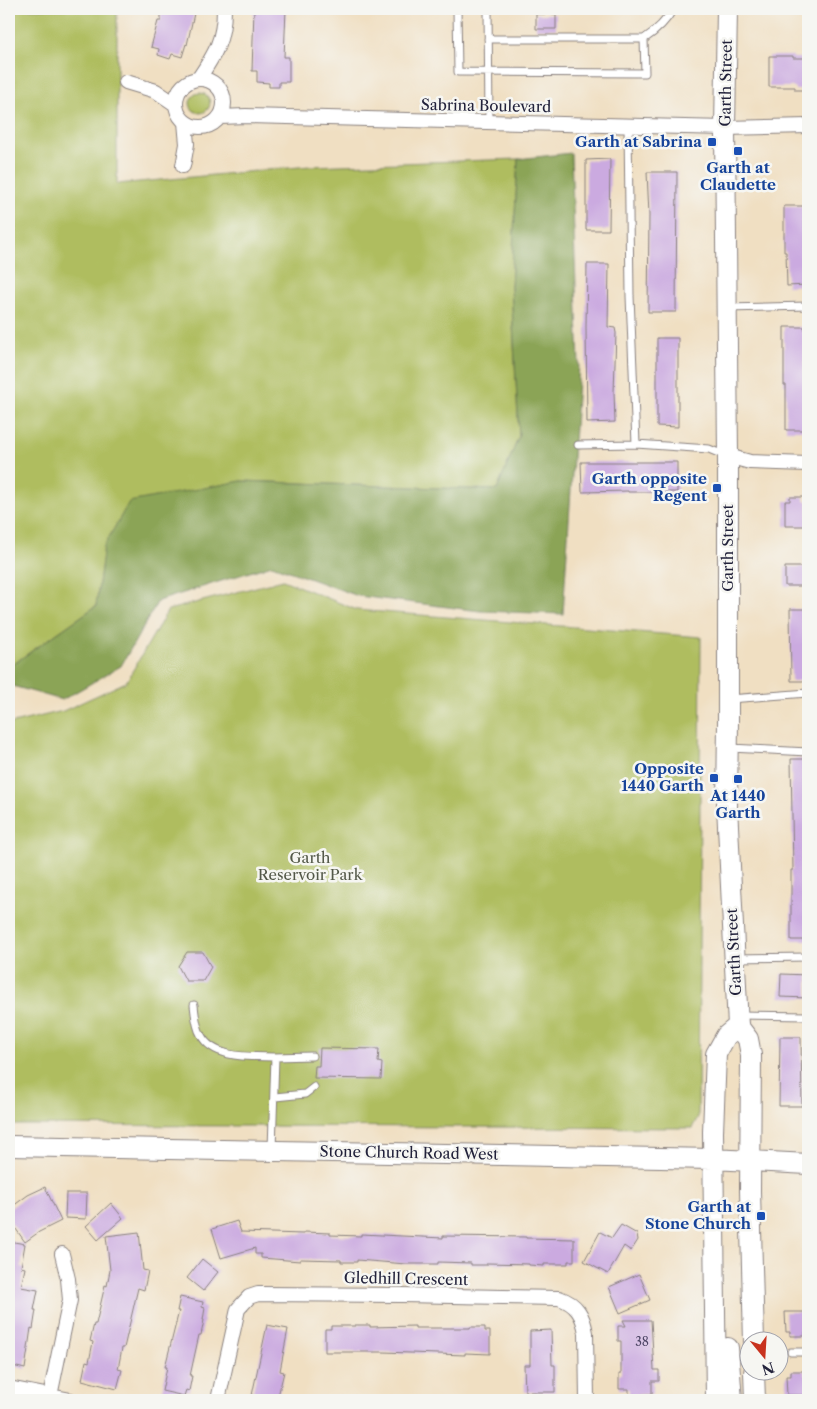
<svg xmlns="http://www.w3.org/2000/svg" width="817" height="1409" font-family="'Libre Caslon Text',serif">
<style>
.green{fill:#afbd5f;stroke:#68704d}
.forest{fill:#8ba456;stroke:#566348}
.building{fill:#cbaae0}
.lines{fill:none;stroke-linecap:round;stroke-linejoin:round}
.lane-casing{stroke:#89807e;stroke-width:9}
.street-casing{stroke:#89807e;stroke-width:16}
.secondary-casing{stroke:#89807e;stroke-width:22}
.lane{stroke:#fff;stroke-width:7}
.street{stroke:#fff;stroke-width:14}
.secondary{stroke:#fff;stroke-width:20}
.transit-dot{fill:#1a4fb4;stroke:#f6f6f2;stroke-width:2}
.labels{text-anchor:middle;stroke-width:5;stroke-linejoin:round;paint-order:stroke}
.number-label{font-size:12px;fill:#4c4464}
.street-label{font-size:15px;fill:#22223b;stroke:#f6f6f2}
.transit-label{font-size:15px;font-weight:bold;fill:#164399;stroke:#f6f6f2;text-anchor:end}
.park-label{font-size:15px;fill:#535848;stroke:#f6f6f2}
</style>
<rect width="100%" height="100%" fill="#f6f6f2"/>
<filter id="ink" filterUnits="userSpaceOnUse"><feTurbulence type="fractalNoise" baseFrequency=".02" numOctaves="2"/><feDisplacementMap in="SourceGraphic" scale="10" xChannelSelector="R" yChannelSelector="G"/><feConvolveMatrix kernelMatrix="1 2 1 2 8 2 1 2 1" color-interpolation-filters="sRGB"/></filter>
<filter id="wash" filterUnits="userSpaceOnUse"><feTurbulence type="fractalNoise" baseFrequency=".0096" numOctaves="4" result="noise"/><feDisplacementMap in="SourceGraphic" scale="20" xChannelSelector="R" yChannelSelector="G"/><feGaussianBlur stdDeviation="1.12" result="paint"/><feColorMatrix in="noise" values="0 0 0 0 0 0 0 0 0 0 0 0 0 0 0 0 0 1.4 0 .05"/><feComposite in="paint" operator="in"/></filter>
<g filter="url(#wash)">
<rect width="100%" height="100%" fill="#f0dfc2"/>
<path class="green" d="M9,9H117V184L310,166L518,159L511,287L519,436L497,490L241,481L104,546L96,606L9,667Z
M190 103a10 10 0 1 1 20 0a10 10 0 1 1-20 0Z
M283,580L357,610L701,637L698,1117L692,1128L9,1125V724L63,711L126,682L168,610Z"/>
<path class="forest" d="M571,153L579,365L563,614L480,611L358,596L272,565L158,601L121,666L62,700L9,685V667L96,606L104,546L129,502L241,481L497,490L519,436L511,287L518,159Z"/>
<g id="blocks">
<path class="building" d="M161,9H195L187,45L186,44L182,57L172,54L170,59L158,55L159,49L151,47L158,21H161Z
M254,9H286L284,57H289V82H279V87H269V83L257,82V71H252Z
M536,14H556V29H536Z
M769,56H793V58H808V90H795V87H769Z
M610,159L609,230H586V160Z
M647,172H677L676,312H648L649,215Z
M784,206H804L805,251H807V285L787,286L786,252H784Z
M587,264H609L608,327L615,328L616,333L614,392L615,422L587,423L586,327Z
M784,327H805L804,384H807V430H786V385H784Z
M657,338H678V427L657,426Z
M581,462H677V492H628V491L582,492Z
M790,497H804V501H808V526H785V501H790Z
M785,567H808V586H785Z
M790,609H808V681H791Z
M791,759H808V940H791V870H793Z
M187,952H203L211,967L203,981H186L178,966Z
M781,974L808,975V998L780,997Z
M780,1037H801L802,1106H779Z
M320,1048L379,1049L378,1062L382,1063L381,1079L314,1078L315,1066H319Z
M45,1187L61,1221L39,1232L25,1242L9,1219V1209L28,1195Z
M66,1193H87L86,1219L65,1218Z
M111,1203L123,1218L98,1240L86,1226Z
M237,1221L241,1232L303,1234L304,1232L330,1233V1235L361,1236V1234L443,1238V1236L526,1237V1238L574,1239V1261H568V1264H544V1266L529,1265V1264L487,1263V1265H471V1263L438,1262V1264H406L357,1260V1262H341V1260L300,1259V1261L261,1258V1254H255V1248L221,1258L212,1229Z
M621,1225L637,1234L638,1240L631,1251L624,1246L608,1274L584,1261L600,1232L612,1238Z
M139,1232L143,1270L148,1271L144,1290L138,1288L124,1348H122L118,1369L122,1370L117,1389L82,1380L86,1361L89,1362L93,1342L90,1341L94,1324H96L105,1285L107,1286L110,1270L106,1236Z
M9,1241L25,1244L21,1267L25,1268L21,1287L38,1290L34,1310H36L33,1329L31,1328L25,1369L9,1365Z
M202,1259L218,1272L203,1291L187,1278Z
M639,1274L650,1300L620,1313L609,1287Z
M180,1297L203,1302L202,1307L205,1308L203,1320H204L201,1335H199L190,1376H192L189,1391L186,1390L184,1396L162,1391L167,1367H165L179,1311H177Z
M785,1312H808V1332H805V1336H790V1332H786Z
M623,1320H651L654,1370H659V1381H652V1394L629,1395V1389H619V1374H621V1341H618V1326H626Z
M267,1325L288,1329L280,1371L284,1372L277,1400H251Z
M355,1325H370V1327L415,1326V1328H470V1327H485V1331H490V1354L465,1353V1355L383,1352H325V1329H331V1326H355Z
M551,1330L552,1365H555V1392H525L524,1365H530V1331Z
M791,1371H805V1375H808V1395H787L786,1376H791Z"/>
</g>
</g>
<g filter="url(#ink)">
<use href="#blocks" fill-opacity="0" stroke="#89807e" stroke-width="1"/>
<g class="lines">
<defs>
<path id="lane" d="M457,9L458,72L645,73L644,39H488
M488,9L489,122
M644,39C656,31 666,22 673,9
M628,125L630,296L636,444
M727,308L808,306
M578,445L636,444L709,449L726,456
M729,699L808,693
M730,748L808,752
M736,958L808,957
M194,1005C195,1015 196,1027 201,1035C214,1060 252,1056 275,1057L272,1149
M739,1015L808,1016
M275,1057L312,1056
M275,1097L305,1094L314,1087
M791,1352H808"/>
<path id="street" d="M199,78C215,54 224,40 224,9
M176 103a24 24 0 1 1 48 0a24 24 0 1 1-48 0Z
M126,82L156,91L175,104
M220,117L246,116L725,128L808,126
M183,166L187,144L185,122
M728,456L750,462L808,464
M9,1388L71,1400
M50,1396L70,1300L68,1279L62,1254
M218,1400L238,1309L249,1297L258,1294L402,1295L559,1298C577,1304 583,1315 586,1333L587,1400"/>
<path id="secondary" d="M727,9L725,128L728,456V722L727,806L738,1026L748,1039L751,1055L750,1191L754,1342
M9,1146L713,1159L808,1164
M728,1348L732,1400
M754,1372L755,1400
M716,1400L713,1132L716,1054L726,1036L738,1026"/>
</defs>
<use href="#lane" class="lane-casing"/>
<use href="#street" class="street-casing"/>
<use href="#secondary" class="secondary-casing"/>
<use href="#lane" class="lane"/>
<use href="#street" class="street"/>
<use href="#secondary" class="secondary"/>
</g>
</g>
<g class="transit-dot">
<rect x="707" y="137" width="10" height="10" rx="2.5"/>
<rect x="733" y="146" width="10" height="10" rx="2.5"/>
<rect x="712" y="483" width="10" height="10" rx="2.5"/>
<rect x="709" y="773" width="10" height="10" rx="2.5"/>
<rect x="733" y="774" width="10" height="10" rx="2.5"/>
<rect x="756" y="1211" width="10" height="10" rx="2.5"/>
</g>
<g class="labels">
<g class="number-label">
<text x="642" y="1346">38</text>
</g>
<g class="street-label">
<text transform="translate(726 83) rotate(-89)" y="5">Garth Street</text>
<text transform="translate(486 106) rotate(1)" y="5">Sabrina Boulevard</text>
<text transform="translate(728 548) rotate(-90)" y="5">Garth Street</text>
<text transform="translate(734 952) rotate(-93)" y="5">Garth Street</text>
<text transform="translate(409 1153) rotate(1)" y="5">Stone Church Road West</text>
<text transform="translate(406 1279) rotate(1)" y="5">Gledhill Crescent</text>
</g>
<g class="transit-label">
<text x="702" y="147">Garth at Sabrina</text>
<text x="738" y="173" text-anchor="middle">Garth at<tspan x="738" dy="17">Claudette</tspan></text>
<text x="707" y="484">Garth opposite<tspan x="707" dy="17">Regent</tspan></text>
<text x="704" y="774">Opposite<tspan x="704" dy="17">1440 Garth</tspan></text>
<text x="738" y="801" text-anchor="middle">At 1440<tspan x="738" dy="17">Garth</tspan></text>
<text x="751" y="1212">Garth at<tspan x="751" dy="17">Stone Church</tspan></text>
</g>
<g class="park-label">
<text x="310" y="863">Garth<tspan x="310" dy="17">Reservoir Park</tspan></text>
</g>
</g>
<rect width="817" height="1409" fill="none" stroke="#f6f6f2" stroke-width="30"/>
<g transform="translate(764 1356) rotate(162)"><circle r="24" fill="#f6f6f2" stroke="#a1a1a9"/>
<path d="M0-4L9 19L0 12L-9 19Z" fill="#c8321e"/>
<text y="-8" font-size="14" font-weight="bold" text-anchor="middle" fill="#22223b">N</text>
</g>
</svg>
